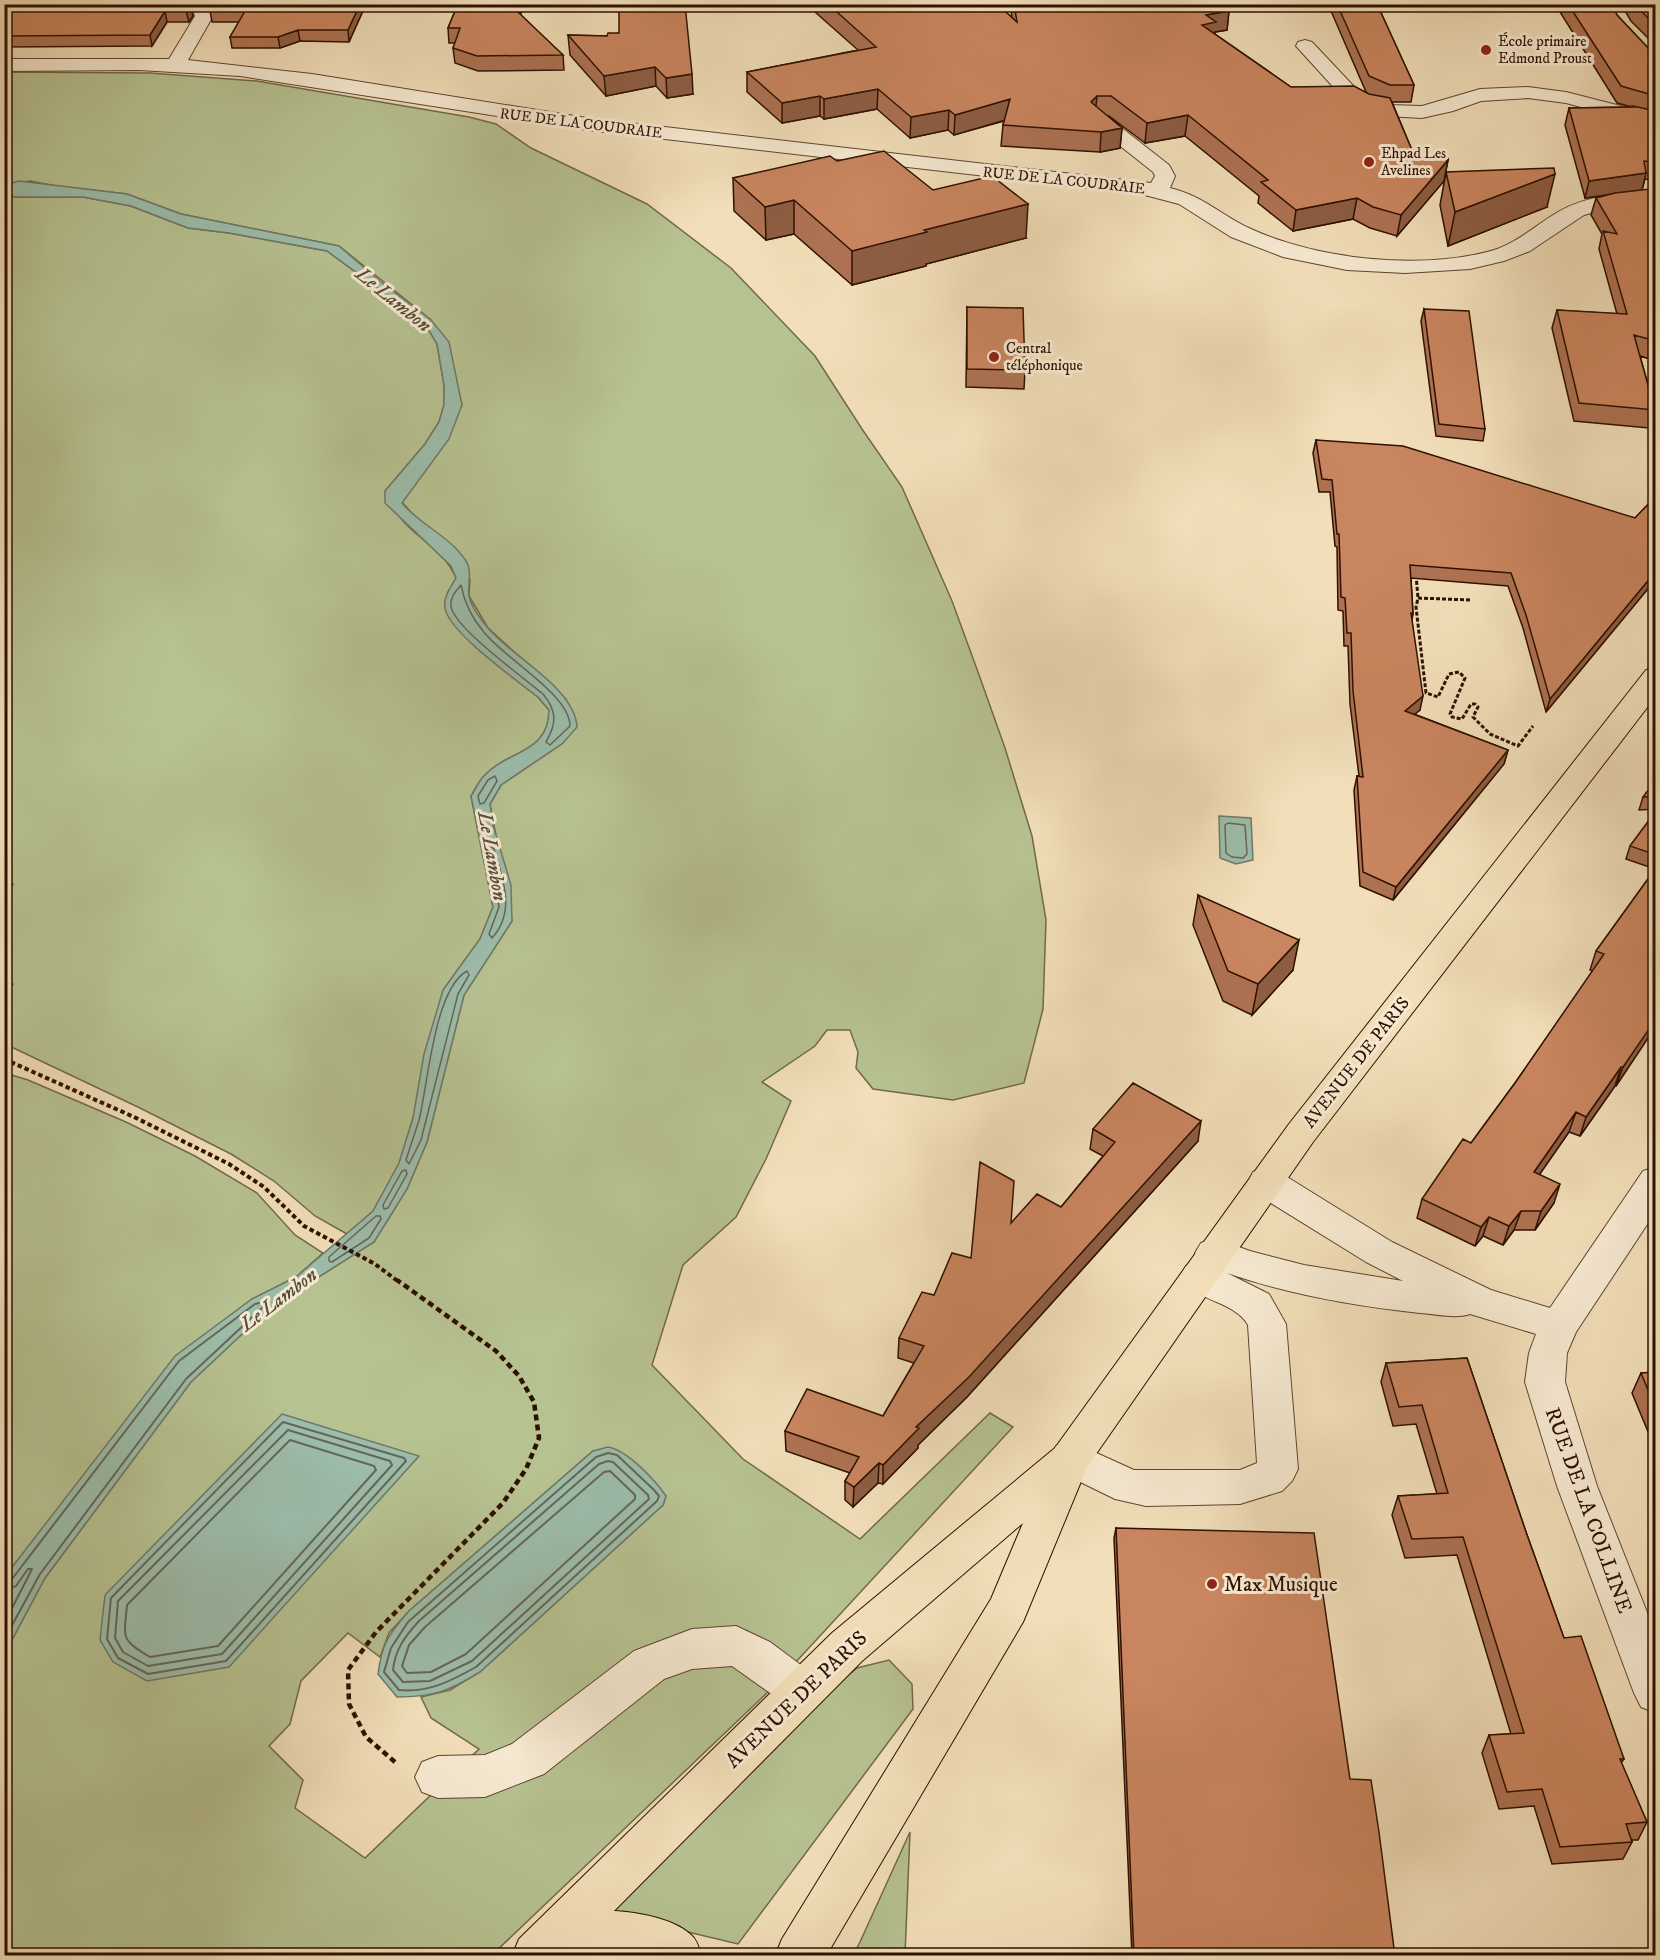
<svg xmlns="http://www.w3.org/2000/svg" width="1660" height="1960" font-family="'IM FELL DW Pica',serif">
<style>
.green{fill:#b7c291;stroke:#726949;stroke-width:1.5;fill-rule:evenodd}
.water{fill:#9cbdab;stroke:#707867;stroke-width:1.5}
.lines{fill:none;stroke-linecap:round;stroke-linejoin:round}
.shore-far1{stroke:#656656;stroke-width:1.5}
.shore{stroke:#656656;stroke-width:2}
.minor-casing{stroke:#5f442f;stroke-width:2}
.major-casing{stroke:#2e1001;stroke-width:2}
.path-far2{stroke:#2e1001;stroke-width:3;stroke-dasharray:4 2;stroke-linecap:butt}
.path-far1{stroke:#2e1001;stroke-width:4;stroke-dasharray:4.5 3;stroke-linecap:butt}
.path{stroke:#2e1001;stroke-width:4.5;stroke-dasharray:6 4;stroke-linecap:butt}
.minor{fill:#f7ead2;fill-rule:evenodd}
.major{fill:#f2dfb9;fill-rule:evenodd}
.wall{fill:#ad7252;stroke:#2e1001;stroke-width:1.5}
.shaded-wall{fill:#8d5d42;stroke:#2e1001;stroke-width:1.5}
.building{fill:#c9855f;stroke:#2e1001;stroke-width:1.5}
.poi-dot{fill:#8f2418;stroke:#f7ead2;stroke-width:2}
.labels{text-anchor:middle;stroke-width:6;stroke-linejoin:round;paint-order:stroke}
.far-poi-label{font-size:15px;fill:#2e1001;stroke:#f7ead2;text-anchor:start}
.far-street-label{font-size:15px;fill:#2e1001;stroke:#f7ead2}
.street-label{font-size:18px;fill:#2e1001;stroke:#f7ead2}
.water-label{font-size:20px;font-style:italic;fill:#544d3c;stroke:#f7ead2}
.near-street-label{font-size:21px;fill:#2e1001;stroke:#f7ead2}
.near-poi-label{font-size:21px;fill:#2e1001;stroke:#f7ead2;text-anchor:start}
</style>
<rect width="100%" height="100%" fill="#f2dfb9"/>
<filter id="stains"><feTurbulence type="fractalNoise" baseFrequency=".00333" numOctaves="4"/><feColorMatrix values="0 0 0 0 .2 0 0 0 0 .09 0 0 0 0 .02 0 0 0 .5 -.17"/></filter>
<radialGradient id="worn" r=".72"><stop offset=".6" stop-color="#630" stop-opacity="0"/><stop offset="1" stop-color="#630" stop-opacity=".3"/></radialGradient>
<path class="green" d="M4,72L150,73L257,81L469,117L496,124L531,148L647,204L731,268L815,356L862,429L902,487L952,601L978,672L1005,748L1032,836L1046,920L1043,1009L1024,1083L953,1100L873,1089L856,1068L858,1052L850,1030H827L815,1046L762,1082L791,1101L766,1159L736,1217L683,1265L652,1365L743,1459L860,1539L990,1413L1013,1427L770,1690L492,1955H5V1653L45,1578L191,1382L271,1307L374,1242L407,1189L427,1142L464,995L512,921L490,804L501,785L563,743L566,699L488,628L469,596L470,579L402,502L462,405L431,320L339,246L181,214L127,194L56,186L30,181L5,185ZM593,1451L666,1496L663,1505L480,1672L450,1690L421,1697L431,1718L479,1749L365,1858L295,1808L303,1780L269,1746L290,1724L301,1681L348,1633L380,1657L389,1633L409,1611Z
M5,194L15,197H83L131,206L188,228L229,233L327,251L424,322L437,344L444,385V405L439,422L425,444L385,491C389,499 393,509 399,516C416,539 444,549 456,578L447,594L549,710C549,754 507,750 484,776C479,781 475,789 471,796L493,907L480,939L443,990L413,1118L399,1164L373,1211L347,1234L315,1216L274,1181L231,1154L140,1108L5,1044V995L13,984L5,981L4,957L8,954H4Z
M5,1073L28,1080L126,1122L195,1156L257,1193L295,1235L323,1253L296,1277L252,1299L13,1566L5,1580Z
M889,1660L912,1684L913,1709L738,1944L608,1913L797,1718L857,1668Z
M910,1832L905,1955H853L860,1942Z"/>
<path class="water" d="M19,181L127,194L181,214L339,246L381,282L431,320L449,342L462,405L449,439L402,503C420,525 450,536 466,561C473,571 467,585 469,596C471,606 481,620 488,628C512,657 575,688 577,727L563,743L501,785L490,804L493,825L511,885L512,921L464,995L427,1142L407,1189L374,1242L271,1307L191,1382L45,1578L5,1653V1580L13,1566L175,1356L252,1299L296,1277L373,1211L399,1163L413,1118L424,1054L443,990L480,939L493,907L471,796C475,790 479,781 484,776C507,750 549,754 549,710L539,698C518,681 449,633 445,608C443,597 451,587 456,578L451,566L385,503V491L425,444L439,422L444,405V385L437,344L424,322L327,251L229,233L188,228L131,206L83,197H15L5,194V185Z
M1219,816L1251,818L1253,860L1236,864L1220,858Z
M282,1414L419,1456L229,1667L147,1681L113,1662L100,1640L105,1595Z
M608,1447C627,1450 655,1480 666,1496L663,1505L480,1672C449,1691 434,1697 397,1697L378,1674C382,1643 389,1634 409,1611L593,1451Z"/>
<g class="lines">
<path class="shore-far1" d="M461,585C464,601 472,618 483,631C502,657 570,694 570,726L550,745L546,742C557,723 557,711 543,694C524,678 453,627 451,606C450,597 456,591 461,585Z
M495,776L497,781L484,803L480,804L478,796L488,780Z
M1228,823L1245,825L1247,854L1243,858L1232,857L1226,853L1225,825Z
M491,847L494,849C503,879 516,912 492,938L489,934L499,907L488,850Z
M467,971L469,975L458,994L421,1140L409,1164L406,1160C410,1147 415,1133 419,1120C428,1085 434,989 467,971Z
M406,1170L407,1174L388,1208L384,1209L383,1205L402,1171Z
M376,1216H380L381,1219L369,1238L332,1262L329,1261V1257Z"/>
<path class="shore" d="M283,1422L404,1458L406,1461L226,1661L148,1674L118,1658L107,1639L111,1598Z
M288,1430L390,1461L392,1465L222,1654L148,1666L123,1652L115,1638L118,1601Z
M290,1440L374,1466L376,1470L218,1646L150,1657C120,1639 124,1639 127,1605Z
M608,1453L617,1455L654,1490L659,1496L657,1501L476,1667C451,1681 428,1693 399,1690L384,1672L391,1648L408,1622L596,1457Z
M608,1461L613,1462L648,1495L649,1499L472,1661L430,1681L403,1682L393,1670C395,1650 405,1636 419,1621L599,1464Z
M610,1471L635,1495V1499L466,1654L431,1672L407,1673L402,1666L409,1645L425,1627L604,1472Z
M4,1582L12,1579L179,1361L255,1304L263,1302V1307L186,1379L40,1574L4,1640
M4,1590L16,1586L28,1569H32L4,1624"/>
<defs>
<path id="minor" d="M191,4H209L213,16L188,60L312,74L587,118L1151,183L1155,176L1153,172L1095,126L1092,122L1095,118H1109L1169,165L1175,176L1170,188C1206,197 1220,215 1251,229C1317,259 1416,270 1487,252C1516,245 1534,226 1558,212C1587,195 1623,193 1656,191V203L1610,208L1584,215L1530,251L1504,261L1470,269L1405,273L1347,270L1283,257L1231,237L1179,204L1141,194L587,130L240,76L139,70L4,71V59H169L195,16Z
M1305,40L1312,42L1360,93L1387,105L1422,106L1480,89L1528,87L1566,92L1656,115V127L1566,103L1528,98L1481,101L1453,111L1422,118L1386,116L1367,112L1346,101L1296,46L1298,42Z
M1656,1167V1211L1576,1332L1567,1353L1565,1382L1597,1486L1656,1635V1713L1641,1707L1634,1693L1557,1486L1525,1382L1529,1353L1536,1334L1470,1314C1456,1319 1436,1314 1420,1313C1355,1306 1290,1295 1227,1273L1269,1294L1286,1324L1298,1469L1292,1481L1282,1491L1240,1504L1146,1506L1115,1499L1056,1470L1050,1458L1056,1446L1070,1441L1134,1470H1240L1257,1463L1248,1325C1234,1300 1194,1302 1180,1276L1186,1266L1200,1262L1195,1253L1201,1243L1214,1238L1250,1251L1304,1265L1403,1281L1366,1262L1253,1192L1248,1182L1253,1172L1266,1168L1279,1172L1392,1242L1491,1290L1550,1308L1643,1171Z
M736,1626L770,1642L817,1677L824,1691L817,1705L802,1711L787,1705L732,1666L692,1669L664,1679L544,1774L485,1797L438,1798L422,1792L415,1777L422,1762L438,1756L485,1755L512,1744L634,1651L692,1629Z"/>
<path id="major" d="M1656,668V696L1313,1142L1087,1467L1023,1622L826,1956H775L782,1939L991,1599L1023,1523L862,1661L614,1911C637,1912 678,1919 694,1938C698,1943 699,1950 702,1956H512L519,1939L832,1633L1055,1448L1289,1124L1646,670Z"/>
</defs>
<use href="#minor" class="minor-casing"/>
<use href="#major" class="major-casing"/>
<path class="path-far2" d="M1416,575L1418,598
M1470,600L1418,598L1416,607L1426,693L1438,697L1449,674L1459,672L1465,678L1450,714L1452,717L1462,719L1471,704H1475L1478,707L1473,717L1490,734L1518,746L1533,726"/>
<path class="path-far1" d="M4,898L12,883
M4,1059L134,1117L229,1164L264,1187L304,1226L375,1264L399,1282"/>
<path class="path" d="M395,1762L366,1737L349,1704L348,1670L376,1632L503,1503L526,1469L539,1438L534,1402L519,1376L496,1351L397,1280"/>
<use href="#minor" class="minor"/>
<use href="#major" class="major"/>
</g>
<path class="wall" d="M4,4H190L193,16L189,22H167L152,46L4,47Z
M211,4H366L349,42L300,41L280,48H232L230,37L239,22H212L210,11L212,7Z
M458,4H524L520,15L563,55L564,70L478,71L455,63L453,48L455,43H449L448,28Z
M806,4H997L1012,18L1010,4H1227L1229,11L1227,30L1215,32V34L1291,87L1366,92L1328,4H1377L1414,85L1411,102H1392L1414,155L1448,160L1444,181L1397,236L1370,228L1353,219L1293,231L1258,203L1259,196L1185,136L1145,143L1109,116H1108L1122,128L1120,148L1100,152L1001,146L1003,125L1004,121L954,135L948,130L910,138L877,109L824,119L820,116L782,123L747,92V72L858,50Z
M1555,4H1612L1617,15L1651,51L1656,52V180L1645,179L1642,190L1656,215V361L1640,356L1655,410L1649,428L1574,421L1552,328L1557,310L1617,314L1599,249L1602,234L1591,215L1596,198L1608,195L1585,198L1565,125L1569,108L1632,107L1617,103Z
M1621,4H1656V46L1631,21Z
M619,33L693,94L667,98L656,86L606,96L570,55L568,35L607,36Z
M837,161L933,190L1026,238L926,264V266L852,285L794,234L766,240L734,211L733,178Z
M1446,172L1547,207L1448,246L1440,205Z
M967,307L1025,370L1024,389L966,387Z
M1424,309L1485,429L1483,441L1436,436L1421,321Z
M1316,440L1635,518L1656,496V579L1546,712L1523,628L1508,586L1411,578L1413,614L1412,620L1420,710L1414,714L1508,750L1504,764L1393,900L1360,886L1354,790L1357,776H1359L1350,704L1348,646H1344L1343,611L1338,610L1337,547L1335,546L1330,492H1319L1313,453Z
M1656,780V809L1639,810L1643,797Z
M1656,811V1021L1650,1035L1616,1086H1615L1580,1136L1569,1132L1539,1175L1554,1203L1535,1230H1514L1503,1245L1483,1236L1475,1246L1417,1218L1422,1199L1471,1143L1515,1083L1593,971L1590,970L1596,951L1655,869L1626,859L1630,846Z
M1198,895L1293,970L1252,1015L1223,1001L1193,925Z
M1093,1129L1198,1141L967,1397L918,1445V1448L883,1484L878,1483L853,1507L845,1500V1481L850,1473L786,1451L785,1431L883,1416L914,1363L898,1358L899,1338L934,1295L971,1258L1011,1223L1061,1207L1103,1156L1090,1149Z
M1467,1358L1526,1532L1564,1638L1624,1759L1621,1763L1647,1822L1638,1840H1632V1842L1623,1859L1552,1864L1534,1806L1499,1809L1482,1753L1489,1735L1511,1734L1457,1555L1405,1558L1392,1515L1398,1496L1437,1494L1416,1424L1393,1426L1381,1382L1386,1363Z
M1656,1372V1451L1632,1393L1641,1373Z
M1116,1528L1350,1779L1395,1956H1132L1114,1538Z"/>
<path class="shaded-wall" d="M360,4H366L349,42L348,30Z
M518,4H524L517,25L516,10Z
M190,5L193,16L189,22L186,11Z
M165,11L167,22L152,46L150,35Z
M1229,11L1227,30L1215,32L1214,42L1202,25L1206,15Z
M298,30L300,41L280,48L278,37Z
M655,67L656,86L606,96L604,76Z
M692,74L693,94L667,98L666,78Z
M878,89L877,109L824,119V99Z
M820,96V116L782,123V103Z
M1097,96L1095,116L1091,102Z
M1010,99L1009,119L954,135L955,115Z
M949,110L948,130L910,138L911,117Z
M1188,115L1185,136L1145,143L1147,123Z
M1122,128L1120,148L1100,152L1101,132Z
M1448,160L1444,181L1397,236L1401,215Z
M1646,173L1642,190L1585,198L1589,181Z
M1555,174L1547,207L1448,246L1455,212Z
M1357,198L1353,219L1293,231L1296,210Z
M794,200V234L766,240L765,207Z
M1028,204L1026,238L926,264V266L852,285V251L924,230Z
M1656,571V579L1546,712L1550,699Z
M1423,696L1420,710L1402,724L1405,711Z
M1508,750L1504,764L1393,900L1396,887Z
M1299,940L1293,970L1252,1015L1258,984Z
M5,976L8,986L4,991Z
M1656,1012V1021L1650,1035L1616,1086L1623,1067Z
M1621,1067L1615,1086L1580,1136L1586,1117Z
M1576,1112L1569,1132L1528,1191L1534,1172Z
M1201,1121L1198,1141L967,1397L918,1445V1448L883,1484V1465L916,1427Z
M1560,1184L1554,1203L1535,1230L1541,1211Z
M1521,1211L1514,1230L1503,1245L1509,1226Z
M1489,1217L1483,1236L1475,1246L1481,1227Z
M879,1463L878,1483L853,1507L854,1487Z"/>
<path class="building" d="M4,4H190V5L186,11H165L150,35L4,36Z
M213,4H360L348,30H298L278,37H230L245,11H210Z
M458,4H518L516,10L563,55L477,56L453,48L460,28H448Z
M619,4H685L692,74L666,78L655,67L604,76L568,35L607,36L608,33H619Z
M828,4H997L1017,22L1014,4H1227L1229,11L1206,15L1216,22L1202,25L1291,87L1354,86L1369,94L1390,98L1414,155L1448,160L1401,215L1373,207L1357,198L1296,210L1261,182L1268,180L1188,115L1147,123L1111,96H1097L1091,102L1122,128L1101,132L1003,125L1010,99L955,115L949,110L911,117L878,89L824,99L820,96L782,103L747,72L876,47Z
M1337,4H1377L1414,85H1390L1369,76Z
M1568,4H1612L1617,15L1651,51L1656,52V96L1621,86Z
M1656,4V26L1634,4Z
M1633,106L1656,111V162L1644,161L1646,173L1589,181L1569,108L1634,107Z
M884,151L933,190L992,176L1028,204L924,230L927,232L852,251L794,200L765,207L733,178L830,156L837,161Z
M1554,168L1555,174L1455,212L1446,172Z
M1650,189L1656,215V341L1634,335L1655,410L1579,403L1557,310L1627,314L1603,231L1617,234L1596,198L1615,193Z
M967,307L1023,308L1025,370L967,369Z
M1424,309L1469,311L1485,429L1439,424Z
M1316,440L1403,446L1635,518L1656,496V571L1550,699L1526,615L1511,573L1410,565L1413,614L1411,613L1423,696L1405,711L1508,750L1396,887L1363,872L1357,776L1363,777L1353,691L1351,633H1347L1345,598L1341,597L1339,534H1337L1332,480L1322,479Z
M1656,780V796L1643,797Z
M1656,811V855L1630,846Z
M1656,868V1012L1654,1015L1656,1016V1019L1623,1067H1621L1586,1117L1576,1112L1534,1172L1560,1184L1541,1211H1521L1509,1226L1489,1217L1481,1227L1422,1199L1463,1139L1471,1143L1515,1083L1604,954L1596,951Z
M1198,895L1299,940L1258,984L1228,971Z
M1133,1083L1201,1121L969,1377L916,1427L919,1428L883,1465L879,1463L854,1487L845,1481L859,1457L785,1431L807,1389L883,1416L924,1346L899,1338L922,1292L934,1295L952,1253L971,1258L980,1162L1014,1181L1011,1223L1037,1194L1061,1207L1115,1142L1093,1129Z
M1467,1358L1526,1532L1564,1638L1581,1636L1624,1759H1620L1647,1822L1626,1824L1632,1842L1560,1847L1542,1789L1507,1792L1489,1735L1524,1733L1463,1537L1412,1539L1398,1496L1448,1493L1422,1405L1399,1407L1386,1363Z
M1656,1372V1409L1641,1373Z
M1116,1528L1314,1533L1350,1779L1371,1780L1379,1832L1395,1956H1134Z"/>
<g class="poi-dot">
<circle cx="1486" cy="50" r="6"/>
<circle cx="1369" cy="162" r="6"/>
<circle cx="994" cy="357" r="6"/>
<circle cx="1212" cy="1584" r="6"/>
</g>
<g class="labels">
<g class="far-poi-label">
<text x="1498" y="46">École primaire<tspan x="1498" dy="17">Edmond Proust</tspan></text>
<text x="1381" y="158">Ehpad Les<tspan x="1381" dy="17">Avelines</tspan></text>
<text x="1006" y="353">Central<tspan x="1006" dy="17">téléphonique</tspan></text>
</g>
<g class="far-street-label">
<text transform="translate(581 123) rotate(7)" y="5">RUE DE LA COUDRAIE</text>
<text transform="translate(1064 180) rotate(6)" y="5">RUE DE LA COUDRAIE</text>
</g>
<g class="street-label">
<text transform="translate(1356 1062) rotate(-52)" y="6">AVENUE DE PARIS</text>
</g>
<g class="water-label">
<text transform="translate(394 299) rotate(39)" y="7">Le Lambon</text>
<text transform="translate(493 856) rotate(80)" y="7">Le Lambon</text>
<text transform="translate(278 1299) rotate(-37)" y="7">Le Lambon</text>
</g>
<g class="near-street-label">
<text transform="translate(1589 1510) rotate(70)" y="7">RUE DE LA COLLINE</text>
<text transform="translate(796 1699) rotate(-44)" y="7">AVENUE DE PARIS</text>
</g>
<g class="near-poi-label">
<text x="1224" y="1591">Max Musique</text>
</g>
</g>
<rect width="1660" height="1960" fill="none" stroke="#f2dfb9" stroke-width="24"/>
<rect x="6" y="6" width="1648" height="1948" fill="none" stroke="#2e1001" stroke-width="3"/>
<rect x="12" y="12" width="1636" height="1936" fill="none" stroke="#2e1001" stroke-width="1.5"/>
<rect width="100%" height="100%" filter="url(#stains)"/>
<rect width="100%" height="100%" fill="url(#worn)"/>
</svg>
